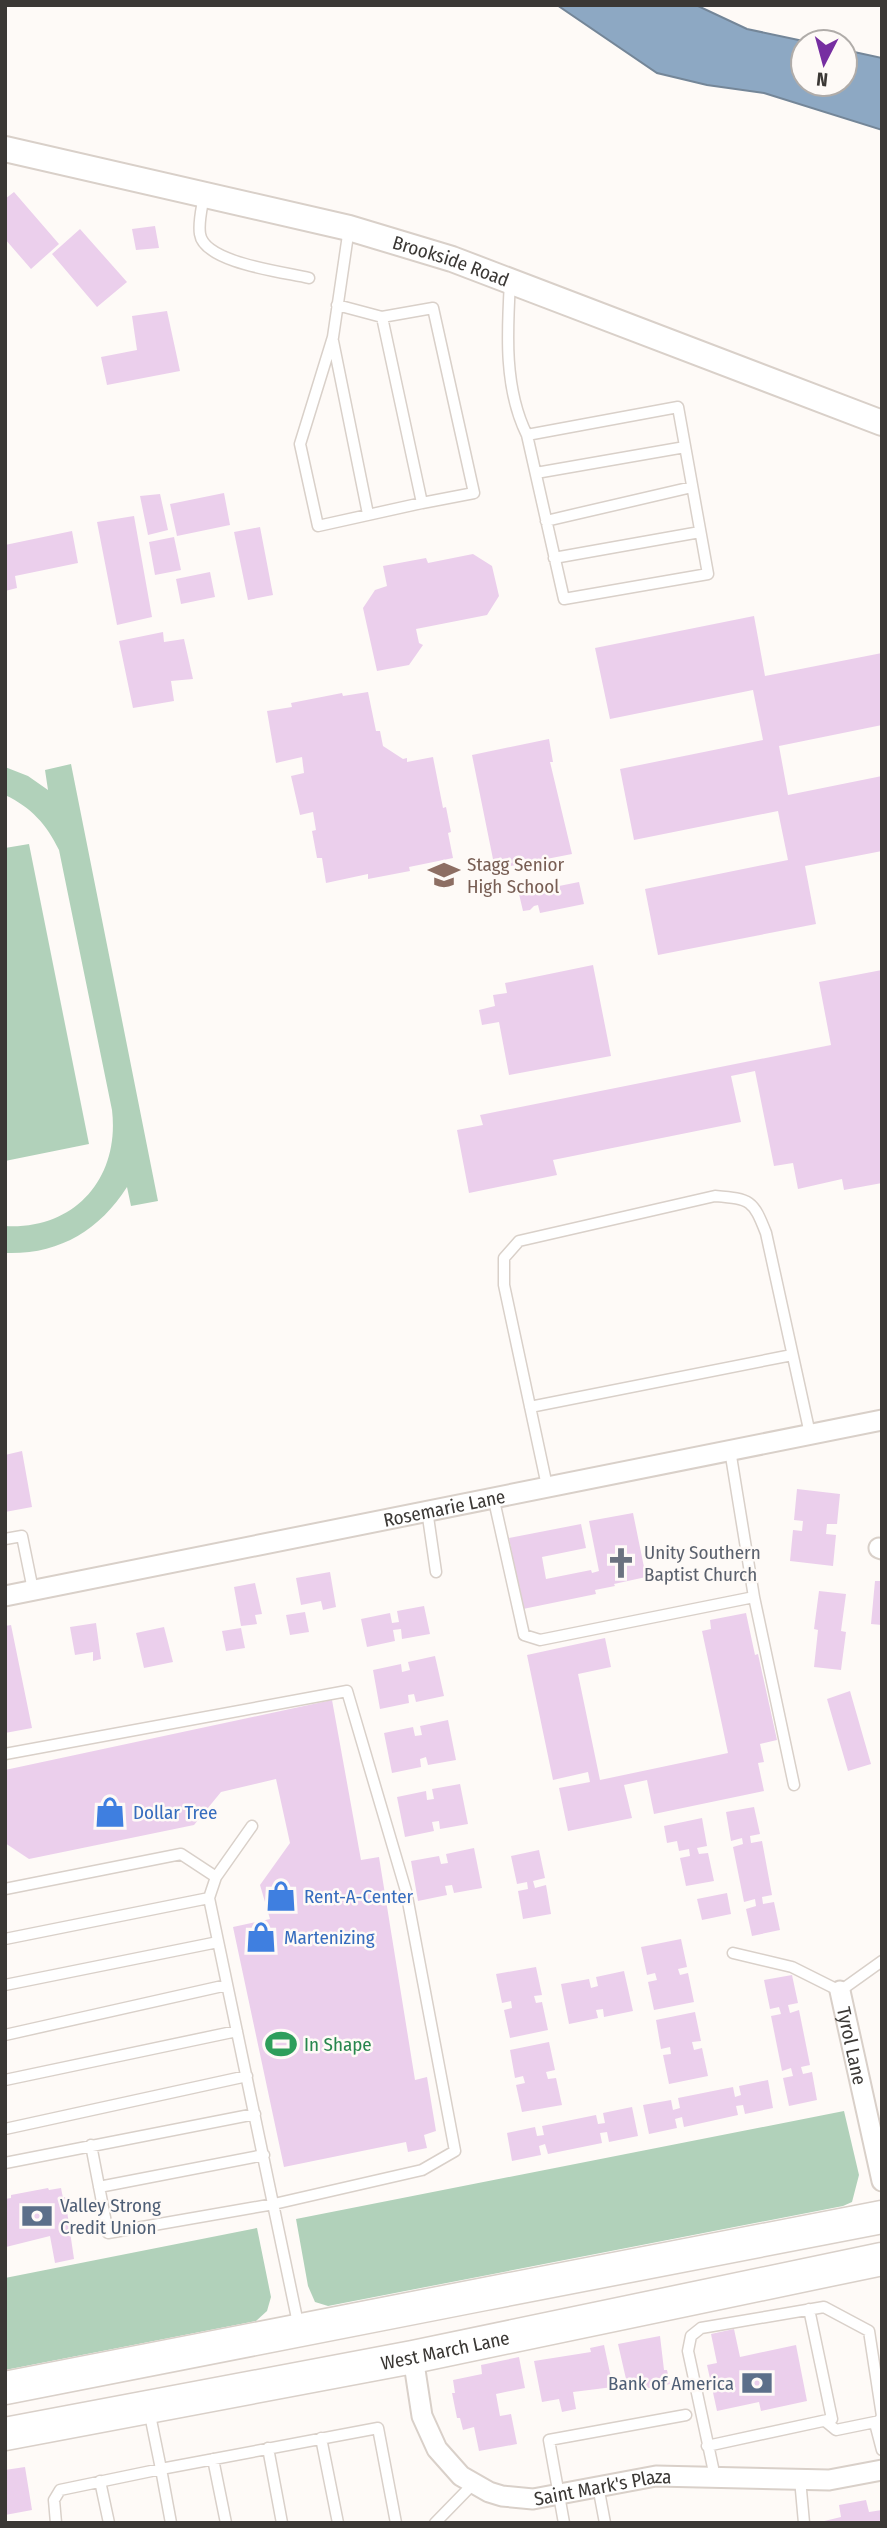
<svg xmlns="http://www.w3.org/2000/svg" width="887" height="2528" font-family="'Fira Sans Condensed',sans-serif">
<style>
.green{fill:#b1d1ba}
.water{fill:#8da8c3;stroke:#748698;stroke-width:2}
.building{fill:#ebcfec}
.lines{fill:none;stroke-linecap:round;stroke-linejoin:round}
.service-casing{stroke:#d9d0c9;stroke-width:13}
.minor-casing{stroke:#d9d0c9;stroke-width:23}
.tertiary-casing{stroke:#d9d0c9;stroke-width:28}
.primary-casing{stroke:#d9d0c9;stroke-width:35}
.service{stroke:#fff;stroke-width:10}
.minor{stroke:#fff;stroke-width:19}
.tertiary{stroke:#fff;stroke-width:24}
.primary{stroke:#fff;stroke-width:32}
.labels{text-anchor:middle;stroke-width:5;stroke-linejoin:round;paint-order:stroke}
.street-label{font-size:19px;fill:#3b3835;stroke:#fefaf7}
.education-label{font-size:19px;fill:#785e54;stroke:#fefaf7;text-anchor:start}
.worship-label{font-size:19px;fill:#5b616d;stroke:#fefaf7;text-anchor:start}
.shop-label{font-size:19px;fill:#366cbe;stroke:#fefaf7;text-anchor:start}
.leisure-label{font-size:19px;fill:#27864d;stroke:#fefaf7;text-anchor:start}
.service-label{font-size:19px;fill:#4e5e75;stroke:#fefaf7;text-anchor:start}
</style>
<rect width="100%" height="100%" fill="#fefaf7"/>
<path class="green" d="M71,764L158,1201L131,1206L127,1187C99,1231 58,1255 5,1253V1226C75,1230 120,1178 112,1110L59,850C47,825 31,807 5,795V767L28,776L48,790L45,770Z
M29,844L89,1144L5,1161V848Z
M844,2111L859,2175L852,2202L843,2206L328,2306L315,2302L308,2286L296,2219Z
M257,2228L271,2297L267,2311L256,2321L5,2370V2278Z"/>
<path class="water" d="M557,5H696L747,29L808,42H803V84H845V50L882,58V130L764,93L707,85L657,73Z"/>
<path class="building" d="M14,192L59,244L31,269L5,239V199Z
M155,226L159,248L136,250L132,229Z
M80,229L127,282L97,307L52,254Z
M167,311L180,371L107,385L101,357L137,350L132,316Z
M224,493L230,525L177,536L170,504Z
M160,494L168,530L148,535L140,496Z
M134,516L152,617L117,625L97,522Z
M260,527L273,595L248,600L234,532Z
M72,531L78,563L15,576L17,588L5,591V545Z
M174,537L181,570L155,575L149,542Z
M473,554L492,566L499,596L487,615L416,629L419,643L423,645L409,665L377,671L363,608L375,590L387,586L383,566L426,558L428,563Z
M210,572L215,597L181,604L176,579Z
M754,616L765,676L882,653V725L779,746L788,795L882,776V851L805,866L816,924L658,955L645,889L788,860L778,811L634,840L620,769L763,740L753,690L610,719L595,648Z
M163,632L164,642L184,639L193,679L171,681L174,701L133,708L119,641Z
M368,692L376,731H380L383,746L403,759L407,758V762L433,757L443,808L446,807L451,832L448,833L453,858L409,867L410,871L368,879V874L326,883L322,858H317L312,831L316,830L313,812L300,815L291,776L304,773L302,757L276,763L267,711L292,707L291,703L342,693L343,696Z
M549,739L553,762H550L572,854L495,869L472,755Z
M579,882L584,904L540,913L538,905L534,906L530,910L523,911L519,894Z
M593,965L611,1056L509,1075L499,1022L482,1025L479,1010L495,1006L493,995L507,993L505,983Z
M882,970V1183L844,1190L842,1179L798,1189L793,1163L774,1166L755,1071L731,1076L741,1122L553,1160L557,1175L469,1193L457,1130L483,1125L480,1115L831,1045L819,982Z
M22,1451L32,1507L5,1512V1455Z
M797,1489L840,1494L837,1524H827L826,1534L836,1535L833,1566L790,1561L793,1530L802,1531L803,1521L794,1520Z
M633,1513L646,1577L614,1584L615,1586L595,1590L596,1594L523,1609L509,1538L581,1524L586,1548L542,1557L546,1579L591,1570L592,1573L599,1571L589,1521Z
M330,1572L336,1607L323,1610L321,1601L301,1605L296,1578Z
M875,1581H882V1625L871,1624Z
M255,1583L262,1614L255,1615L257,1624L241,1626L234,1587Z
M819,1591L846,1594L841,1631L846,1632L841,1670L814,1667L818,1630L814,1629Z
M424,1606L430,1634L402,1639L401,1629L393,1630L395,1641L367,1647L361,1619L390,1613L392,1623L399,1622L397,1611Z
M305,1612L309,1632L290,1635L286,1615Z
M746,1613L755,1655L758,1654L777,1740L760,1744L764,1762L758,1763L764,1791L654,1814L647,1780L624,1785L632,1818L568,1831L559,1788L590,1782L588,1772L553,1780L527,1655L605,1638L611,1667L578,1674L600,1780L728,1753L702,1631L711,1629L710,1620Z
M96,1623L101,1659L93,1661V1652L75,1655L70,1627Z
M11,1625L32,1728L5,1733V1626Z
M164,1627L173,1662L144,1668L136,1633Z
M241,1628L245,1648L226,1651L222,1631Z
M435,1656L444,1696L416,1702L414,1694L408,1695L409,1703L380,1709L373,1670L401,1664L402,1672L410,1670L408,1662Z
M850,1691L871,1764L848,1771L827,1699Z
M332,1700L361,1860L379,1857L415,2080L427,2077L436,2131L424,2135L427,2148L408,2152L406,2142L284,2167L233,1927L270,1919L260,1885L290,1843L276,1779L221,1792L194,1825L29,1859L5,1843V1770Z
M448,1720L456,1760L428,1765L426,1757L420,1759L421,1767L392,1773L384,1733L413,1727L415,1736L422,1735L420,1726Z
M460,1784L468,1824L440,1829L439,1821L432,1822L434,1831L405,1837L397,1797L426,1791L427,1800L434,1799L432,1789Z
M754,1807L760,1834L750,1836L751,1843L762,1841L772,1895L762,1897L763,1904L774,1902L780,1930L752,1936L746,1909L756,1906L755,1899L744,1902L733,1847L743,1844L742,1838L731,1841L726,1812Z
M702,1818L707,1846L697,1848L699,1854L708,1853L714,1881L686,1886L680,1858L690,1856L689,1849L679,1851L677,1841L667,1843L664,1826Z
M474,1848L482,1888L454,1893L452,1885L445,1886L447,1895L418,1901L411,1861L439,1856L441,1864L448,1863L446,1854Z
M539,1850L545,1878L533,1881L535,1888L546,1885L551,1914L523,1919L518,1891L528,1889L527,1882L517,1884L511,1856Z
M727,1893L731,1914L702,1920L697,1899Z
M681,1939L687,1967L678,1969L680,1975L688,1973L694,2002L654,2010L648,1982L657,1980L655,1973L647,1975L641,1947Z
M536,1967L542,1995L534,1996L536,2003L542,2002L548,2030L510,2038L504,2010L512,2008L511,2001L502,2003L496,1974Z
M624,1971L633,2011L604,2017L603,2009L596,2010L598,2018L569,2024L561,1984L589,1979L591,1988L598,1986L596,1977Z
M792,1975L798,2003L788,2005L790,2013L799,2010L810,2065L801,2067L803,2074L812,2072L817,2100L789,2106L783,2078L793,2076L791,2068L782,2071L771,2016L781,2014L779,2007L770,2009L764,1980Z
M695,2012L701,2041L692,2042L694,2050L702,2048L708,2076L669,2084L663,2055L671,2054L670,2047L661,2049L656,2020Z
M549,2042L555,2070L546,2072L548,2079L556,2078L562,2105L522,2112L516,2085L525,2083L523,2076L515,2078L510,2050Z
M768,2080L773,2108L745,2114L743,2105L736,2106L738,2115L684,2127L682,2117L675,2119L677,2128L649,2134L643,2105L671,2100L673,2110L680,2108L678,2098L733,2087L735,2097L741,2095L739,2086Z
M632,2107L638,2136L609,2142L607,2132L600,2133L602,2143L548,2154L545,2144L539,2146L541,2155L512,2161L507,2133L535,2127L537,2136L544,2135L542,2126L596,2115L598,2124L605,2123L603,2113Z
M48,2188L49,2190L61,2188L63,2198L65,2197L74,2259L55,2263L50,2236L6,2247L5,2199L11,2198V2195Z
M734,2329L740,2357L796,2345L807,2401L761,2411L759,2402L717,2411L707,2365L717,2363L711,2334Z
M660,2336L664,2370H667L670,2384L629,2392L618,2344Z
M604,2345L613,2387L573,2392L576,2409L562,2412L559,2399L542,2402L534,2361L591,2352L590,2348Z
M519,2357L525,2388L496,2394L500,2416L511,2414L517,2444L479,2451L474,2427L463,2430L460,2418H457L452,2393H455L453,2380L482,2374L481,2365Z
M25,2467L32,2510L5,2515V2470Z
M866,2500L869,2512L882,2510V2523H816L841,2517L839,2505Z"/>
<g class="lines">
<defs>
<path id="service" d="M204,195C202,208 198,222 200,234C204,263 284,272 309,278
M349,228L333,337L300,444L318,526L422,503
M510,282C507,333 504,389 527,435L564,599L708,574L678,407L527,435
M337,305L382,317L433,308L474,493L422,503L382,317
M333,341L368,514
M536,473L685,447
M546,521L692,487
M554,558L700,532
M530,1407L792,1355
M547,1486L504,1285V1258L519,1241L715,1196C751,1199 753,1200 766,1233L810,1434
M493,1496L524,1635L540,1640L754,1597L730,1450
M427,1510L436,1572
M5,1539L22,1536L33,1590
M754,1597L794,1785
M5,1754L347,1691L406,1891L455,2151L422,2170L274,2204L108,2233L91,2145
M252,1826L216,1877L209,1898L299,2328
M5,1889L181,1854L216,1877
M5,1939L209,1898
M733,1953L792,1967L840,1991L882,1961
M5,1985L218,1942
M5,2035L227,1985
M5,2080L237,2031
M5,2129L247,2076
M5,2163L255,2114
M99,2187L264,2155
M149,2410L161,2469L378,2428L396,2523
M881,2418L876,2427L882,2450
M825,2421L836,2430L880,2421
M321,2438L338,2523
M707,2446L832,2419L809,2309
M268,2448L282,2523
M213,2459L226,2523
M715,2477L688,2351L691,2336L701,2328L824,2307L869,2331L882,2416
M800,2479L804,2523
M100,2481L109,2523
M598,2486L605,2523
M56,2523L54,2500L60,2490L161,2469L171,2523
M435,2523L473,2484
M564,2523L549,2440L686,2415"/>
<g id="minor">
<path d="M879,1548L882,1549"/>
<path id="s1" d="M5,1596L882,1420"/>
<path id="s2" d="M840,1991L882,2181"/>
<path id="s3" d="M413,2357L422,2416L437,2449L461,2476L489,2492L502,2496L533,2499L656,2476L829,2480L882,2470"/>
</g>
<g id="tertiary">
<path id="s4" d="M5,149L349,228L452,259L882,423"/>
</g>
<g id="primary">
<path d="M5,2388C298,2332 589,2272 882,2217"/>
<path id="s5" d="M5,2434L413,2357L882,2259"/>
</g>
</defs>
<use href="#service" class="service-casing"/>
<use href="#minor" class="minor-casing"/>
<use href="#tertiary" class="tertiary-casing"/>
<use href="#primary" class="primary-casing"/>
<use href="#service" class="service"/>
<use href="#minor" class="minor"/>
<use href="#tertiary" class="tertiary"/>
<use href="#primary" class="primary"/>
</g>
<defs>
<symbol id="school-bare" viewBox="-9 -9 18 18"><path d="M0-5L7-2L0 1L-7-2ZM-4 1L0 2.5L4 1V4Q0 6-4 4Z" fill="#8d6e63" stroke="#fefaf7" stroke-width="2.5" paint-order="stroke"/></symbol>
<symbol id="church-bare" viewBox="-9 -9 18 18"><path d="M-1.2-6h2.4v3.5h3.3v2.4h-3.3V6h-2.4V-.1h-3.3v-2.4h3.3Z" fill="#6b7280" stroke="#fefaf7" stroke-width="2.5" paint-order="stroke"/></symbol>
<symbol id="shop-bare" viewBox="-9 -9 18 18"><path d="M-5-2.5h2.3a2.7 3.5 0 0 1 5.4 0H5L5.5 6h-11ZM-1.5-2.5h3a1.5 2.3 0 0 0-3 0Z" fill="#3f7fe0" stroke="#fefaf7" stroke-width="2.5" paint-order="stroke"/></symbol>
<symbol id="stadium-bare" viewBox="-9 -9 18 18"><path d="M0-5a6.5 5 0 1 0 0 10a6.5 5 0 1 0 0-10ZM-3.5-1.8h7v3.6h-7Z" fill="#2e9e5b" stroke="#fefaf7" stroke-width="2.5" paint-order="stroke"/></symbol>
<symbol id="bank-bare" viewBox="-9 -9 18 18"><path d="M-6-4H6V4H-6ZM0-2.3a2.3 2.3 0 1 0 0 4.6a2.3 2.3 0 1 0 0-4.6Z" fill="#5c6f8a" stroke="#fefaf7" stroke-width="2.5" paint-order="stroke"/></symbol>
</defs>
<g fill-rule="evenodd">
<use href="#school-bare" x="422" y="853" width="44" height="44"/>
<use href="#church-bare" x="599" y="1541" width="44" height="44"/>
<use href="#shop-bare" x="88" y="1790" width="44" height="44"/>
<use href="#shop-bare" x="259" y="1874" width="44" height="44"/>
<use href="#shop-bare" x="239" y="1915" width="44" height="44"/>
<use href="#stadium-bare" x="259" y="2022" width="44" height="44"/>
<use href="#bank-bare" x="15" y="2194" width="44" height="44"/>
<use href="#bank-bare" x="735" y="2361" width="44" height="44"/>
</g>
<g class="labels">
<g class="street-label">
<text dy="7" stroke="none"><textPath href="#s4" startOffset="460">Brookside Road</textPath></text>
<text dy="7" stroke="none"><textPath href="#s1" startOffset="448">Rosemarie Lane</textPath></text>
<text dy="7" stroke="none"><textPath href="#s2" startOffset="56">Tyrol Lane</textPath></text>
<text dy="7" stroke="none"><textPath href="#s5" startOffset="448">West March Lane</textPath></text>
<text dy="7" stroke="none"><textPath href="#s3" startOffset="280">Saint Mark's Plaza</textPath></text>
</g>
<g class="education-label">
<text x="467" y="871">Stagg Senior<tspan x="467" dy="22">High School</tspan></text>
</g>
<g class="worship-label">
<text x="644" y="1559">Unity Southern<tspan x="644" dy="22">Baptist Church</tspan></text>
</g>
<g class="shop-label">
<text x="133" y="1819">Dollar Tree</text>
<text x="304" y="1903">Rent-A-Center</text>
<text x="284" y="1944">Martenizing</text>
</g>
<g class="leisure-label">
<text x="304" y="2051">In Shape</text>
</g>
<g class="service-label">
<text x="60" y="2212">Valley Strong<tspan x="60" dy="22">Credit Union</tspan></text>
<text x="734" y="2390" text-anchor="end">Bank of America</text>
</g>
</g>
<rect width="887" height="2528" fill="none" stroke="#3b3835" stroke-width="14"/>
<g transform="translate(824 63) rotate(186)"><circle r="33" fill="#fefaf7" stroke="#b0aca9" stroke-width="2"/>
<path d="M0-5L12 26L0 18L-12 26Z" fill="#762ea1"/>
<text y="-10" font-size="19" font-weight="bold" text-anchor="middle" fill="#3b3835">N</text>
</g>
</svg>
